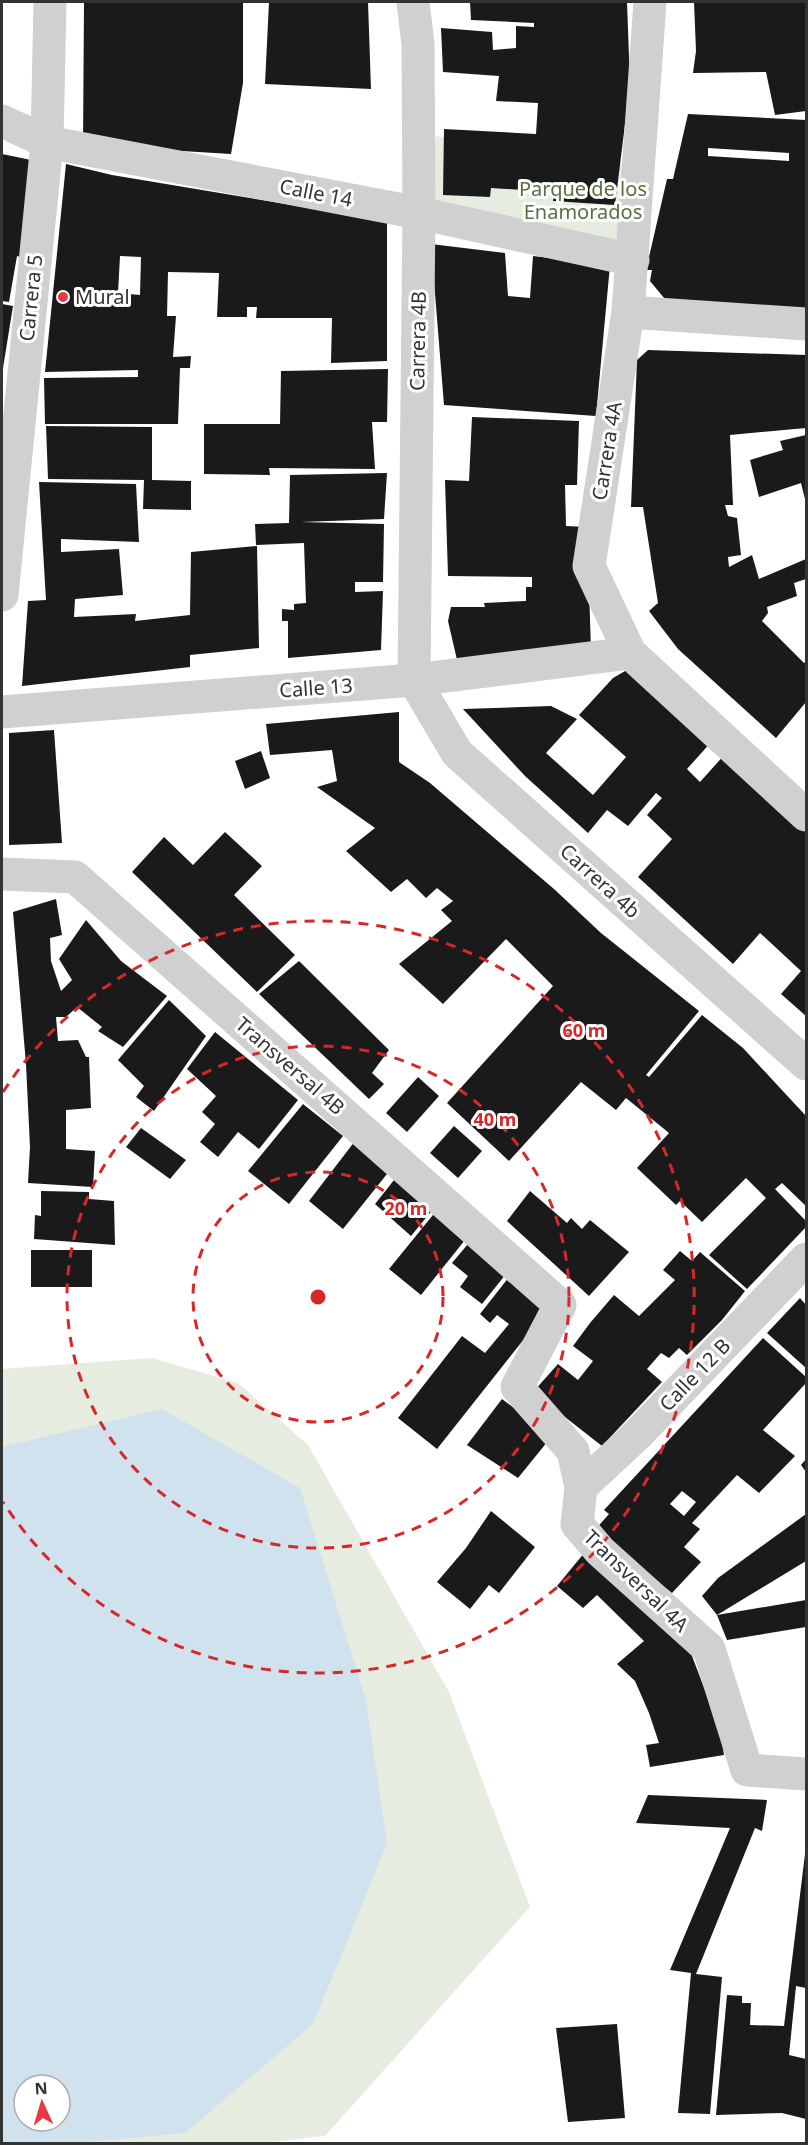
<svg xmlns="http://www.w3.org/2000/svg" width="808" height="2145" font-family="'Noto Sans',sans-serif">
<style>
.green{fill:#e6ecdf;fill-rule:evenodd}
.water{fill:#cfe2ee;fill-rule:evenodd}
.building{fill:#1a1a1a;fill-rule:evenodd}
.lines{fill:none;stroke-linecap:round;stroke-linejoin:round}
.minor{stroke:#d0d0d0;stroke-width:33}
.tertiary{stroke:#d0d0d0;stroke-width:33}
.ring{fill:none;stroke:#d62828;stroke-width:3;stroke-dasharray:10 8}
.poi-dot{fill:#e63946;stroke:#fff;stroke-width:2}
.labels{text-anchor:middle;stroke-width:6;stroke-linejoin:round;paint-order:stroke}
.park-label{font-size:20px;fill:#56703f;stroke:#fff}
.street-label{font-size:20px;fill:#333;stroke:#fff}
.poi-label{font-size:20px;fill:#333;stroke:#fff;text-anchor:start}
.centre{fill:#d62828;stroke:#fff;stroke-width:3}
.ring-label{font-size:18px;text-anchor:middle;font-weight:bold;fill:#d62828;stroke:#fff;stroke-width:6;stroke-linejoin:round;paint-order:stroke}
</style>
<rect width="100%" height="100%" fill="#fff"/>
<path class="green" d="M436,136L625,165L621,249L426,199Z
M152,1358L238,1383L308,1445L449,1692L530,1907L325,2136L254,2144H2V1369ZM24,2085H60V2121H24Z"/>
<path class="water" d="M162,1409L300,1488L366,1700L387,1844L313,2024L185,2133L75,2143H2V1447ZM24,2085H60V2121H24Z"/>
<path class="building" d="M84,2H243V83L231,154L83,145Z
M269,2H368L371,89L265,84Z
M470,2H627L630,84L615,205L553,201L554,192L491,188L490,197L443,195L444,129L536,134L538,103L496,101L499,76L443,72L441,28L492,32L493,50L516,48V26L534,27V23L471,20Z
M694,2H806V111L775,115L766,72L693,73L696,51Z
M688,114L806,120V319L669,304L650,281L652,270H646L667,179H673ZM708,148L789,153V161L708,156Z
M2,154L36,161L20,257L17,256L9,302L2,301Z
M66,164L112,175L328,211L387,218V361L331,363L332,318H256L257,307H247V317H217L219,273L168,272L167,316H176L173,357L191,356L190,368H180L178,424H45L44,378L138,377V370L45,372ZM120,256L141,257L140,295L118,293Z
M431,244L505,253L508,296L530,298L533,256L610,265L596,416L444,405Z
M2,304L13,306L3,368H2Z
M648,350L806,355V428L730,435L733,505H725L728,516L737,518L741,555L728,557L729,567L752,555L759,579L806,559V579L794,583L797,596L767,607L768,613L762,621L804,663L806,661V702L776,738L678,649L649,611L658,603L643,507H631L637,360Z
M388,369L387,422H372L375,469L269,468L270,475L204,474V424H280L281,371Z
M472,417L579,421L577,485H565L566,526L587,527L591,650L458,664L448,621L451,607H485L484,603L526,601V587H532V577L448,576L445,480L469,481Z
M46,426L152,427V480L191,481V510L143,509L144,480L48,479Z
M806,435V503L801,483L759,497L750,460L783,450L780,441Z
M387,473L384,519L301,522L384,524L383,582H355V592L383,591L381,650L288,658V621H282V609L294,610V604L306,603L304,543L256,545L255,524L289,523L290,475Z
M39,482L136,484L139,542L61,539V552L119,549L123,595L75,599L74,617L136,614L135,621L190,615L191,552L257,546L259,648L190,655V667L22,686L28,601L46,600Z
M632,667L713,740L687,769L700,782L726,753L806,829V1016L781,994L801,971L760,933L733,964L638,877L672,839L647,815L662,798L656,793L628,826L607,810L588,833L525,776L463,709L551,706L577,719L546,753L593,795L626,757L579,715L613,678Z
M399,712V762L430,783L554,889L601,933L699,1011L646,1075L649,1077L702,1015L743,1048L806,1116V1206L782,1183L775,1189L806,1221V1227L747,1289L709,1255L766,1198L746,1178L702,1222L680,1201L676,1205L637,1168L669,1133L626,1098L616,1110L581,1082L509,1161L447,1103L553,986L506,939L443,1004L399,964L452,921L441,910L453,901L437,888L426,898L407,879L391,892L346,851L375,828L317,787L337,781L332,750L270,755L266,724Z
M54,730L62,843L9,845V733Z
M261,751L270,778L245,789L235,761Z
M225,832L262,866L234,895L295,955L257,992L132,872L164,837L193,865Z
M56,899L62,935L50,938L51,961L61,991L72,980L59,959L86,920L121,961L167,996L123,1047L98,1031L102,1027L77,1007L66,1017H56L58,1041L78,1040L86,1057H89L91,1108L66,1110V1149L95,1151L93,1187L28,1183L30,1147L26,1064L13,912Z
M299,961L389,1050L372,1073L384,1084L369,1099L259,994Z
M169,1000L206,1036L154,1111L136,1097L144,1086L118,1060Z
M215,1032L298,1100L259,1149L238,1132L218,1157L200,1142L215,1124L202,1112L216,1096L187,1069Z
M418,1077L439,1096L407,1132L386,1113Z
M303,1104L343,1136L289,1204L248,1171Z
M454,1126L482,1151L458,1178L430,1153Z
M141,1128L186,1160L170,1179L126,1147Z
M355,1141L391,1169L343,1229L309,1201Z
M398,1175L434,1208L411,1236L375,1204Z
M41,1191L89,1192V1199L114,1201L115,1245L34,1239L35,1215L41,1216Z
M530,1191L567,1223L571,1218L582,1229L590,1220L629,1252L589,1296L507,1221Z
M437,1210L469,1235L421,1295L389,1269Z
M473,1238L510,1269L482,1304L460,1287L468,1276L452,1263Z
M31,1250H92V1287H31Z
M680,1251L692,1261L700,1252L745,1291L722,1320L687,1355L679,1348L669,1358L661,1353L647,1369L662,1382L602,1446L533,1392L558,1364L578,1380L593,1361L573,1346L590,1323L614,1295L639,1316L675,1280L663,1270Z
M513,1272L551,1305L437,1449L398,1418L462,1336L485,1353L509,1324L497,1315L490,1323L480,1314Z
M800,1298L806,1305V1368L767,1333Z
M763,1338L806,1377V1383L763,1430L795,1456L759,1493L737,1475L692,1523L700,1529L684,1547L701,1562L672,1593L594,1531L609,1514L604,1510ZM682,1491L696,1502L684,1516L670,1504Z
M502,1399L552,1436L518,1478L467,1445Z
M806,1459V1472L801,1465Z
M491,1511L535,1547L499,1593L489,1585L470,1609L437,1582L466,1548Z
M806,1514V1561L717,1615L806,1600V1627L727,1640L717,1615L702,1596L718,1578Z
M585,1552L689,1648L720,1730L724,1755L650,1767L646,1745L659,1743L649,1713L635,1681L617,1664L644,1641L597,1595L583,1608L557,1586Z
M648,1795L767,1800L762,1831L755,1828L696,1974L722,1977L710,2114L678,2113L691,1973L670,1970L730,1828L636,1823Z
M805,1854L806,1988L796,1986L789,2055L806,2059V2119L782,2113L716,2115L727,1995L742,1996V2003H751L750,2025L784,2026Z
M617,2024L625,2118L568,2122L556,2028Z"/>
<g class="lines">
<path class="minor" d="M413,2L418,44L419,213L414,680L457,753L806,1064
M2,121L47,142L419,213L633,260
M628,312L806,324
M2,595L47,142L50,2
M2,712L414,680L630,653
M2,874L75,877L560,1305L517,1387L573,1451L581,1487L577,1524L600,1551L709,1649L747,1770L806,1774
M581,1487L637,1435L806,1259"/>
<path class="tertiary" d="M650,2L628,312L589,566L630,653L806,815"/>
</g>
<g class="ring">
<circle cx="318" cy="1297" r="125"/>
<circle cx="318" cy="1297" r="251"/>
<path d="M3 1092A376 376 0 1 1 3 1502"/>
</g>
<circle class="poi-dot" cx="63" cy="297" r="6"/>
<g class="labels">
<g class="park-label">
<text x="583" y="196">Parque de los<tspan x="583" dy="23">Enamorados</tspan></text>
</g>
<g class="street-label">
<text transform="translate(316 193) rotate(11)" y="7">Calle 14</text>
<text transform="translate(31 298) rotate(-84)" y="7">Carrera 5</text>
<text transform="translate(418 341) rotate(-89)" y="7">Carrera 4B</text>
<text transform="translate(607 451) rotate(-81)" y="7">Carrera 4A</text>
<text transform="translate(316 688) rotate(-4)" y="7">Calle 13</text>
<text transform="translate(600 881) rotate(42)" y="7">Carrera 4b</text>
<text transform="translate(290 1066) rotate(41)" y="7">Transversal 4B</text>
<text transform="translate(695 1375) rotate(-46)" y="7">Calle 12 B</text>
<text transform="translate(636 1581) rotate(44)" y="7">Transversal 4A</text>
</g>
<g class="poi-label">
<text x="75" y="304">Mural</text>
</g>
</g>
<circle cx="318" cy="1297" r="9" class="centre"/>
<g class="ring-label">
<text x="584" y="1037">60 m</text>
<text x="495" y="1126">40 m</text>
<text x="406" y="1215">20 m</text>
</g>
<rect width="808" height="2145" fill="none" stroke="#333333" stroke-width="6"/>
<g transform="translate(42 2103) rotate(356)"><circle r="28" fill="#ffffff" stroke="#adadad" stroke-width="1.5"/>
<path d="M0-4.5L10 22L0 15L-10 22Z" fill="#e63946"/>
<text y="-9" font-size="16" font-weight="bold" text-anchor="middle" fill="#333333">N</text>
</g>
</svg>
